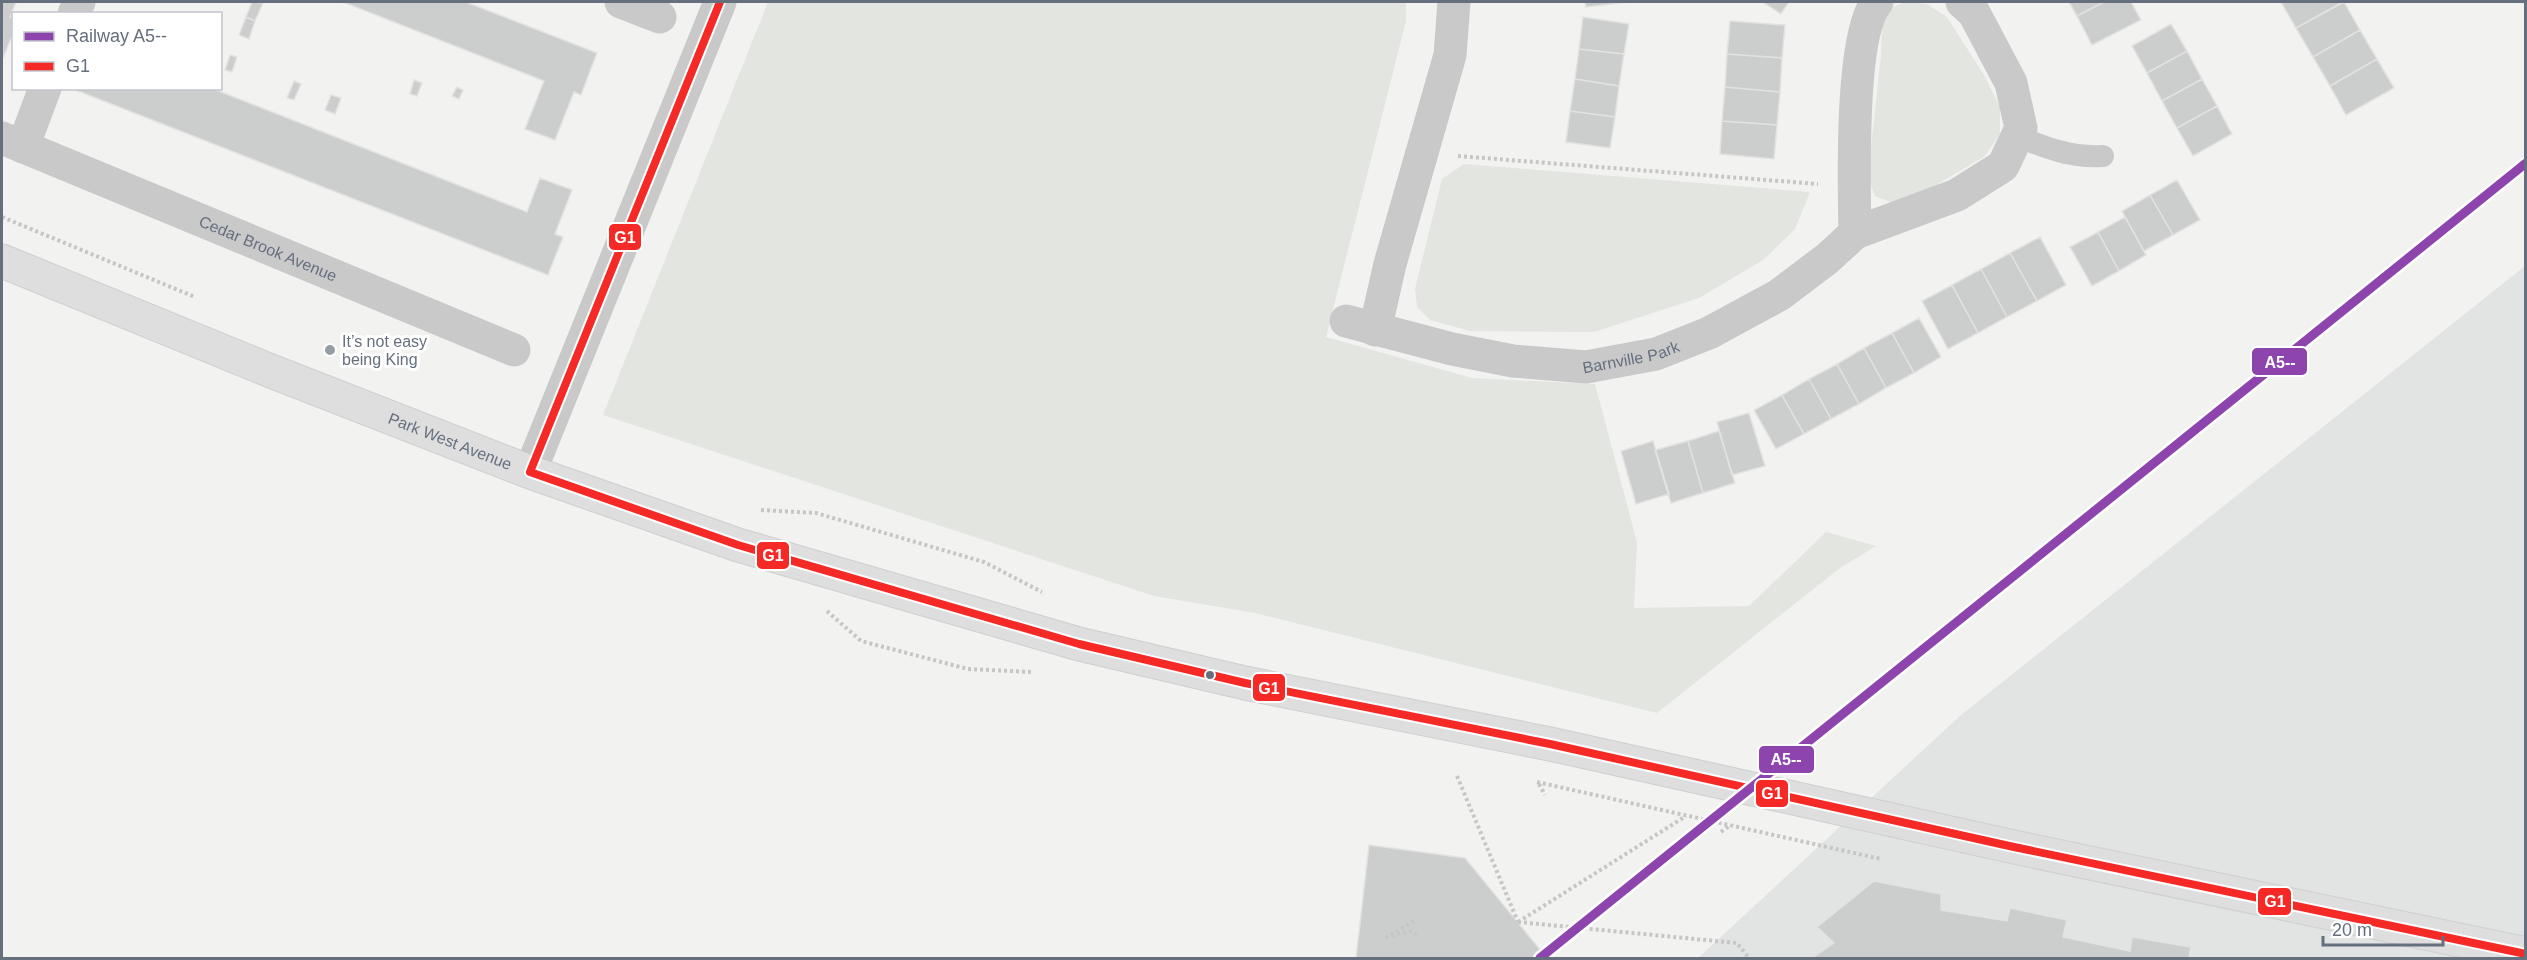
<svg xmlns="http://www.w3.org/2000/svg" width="2527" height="960" font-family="Arial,sans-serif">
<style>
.built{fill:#e2e4e4}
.green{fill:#e2e5e0}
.building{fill:#cccdcd;stroke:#e2e2e1;stroke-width:1.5}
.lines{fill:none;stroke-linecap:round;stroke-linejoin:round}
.secondary-casing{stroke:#cecfcf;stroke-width:35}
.path{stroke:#c6c6c6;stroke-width:4;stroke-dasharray:3 3;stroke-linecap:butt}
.lane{stroke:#c9c9ca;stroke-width:22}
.street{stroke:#c9c9ca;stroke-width:33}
.secondary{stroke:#dedede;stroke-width:33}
.bus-1-casing{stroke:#fff;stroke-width:12}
.bus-1{stroke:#f52a26;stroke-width:8}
.rail-1-casing{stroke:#fff;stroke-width:14}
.rail-1{stroke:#8e44ad;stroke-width:9}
.poi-dot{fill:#979da6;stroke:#fff;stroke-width:2}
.bus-dot{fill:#666f7e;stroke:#fff;stroke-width:2}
.labels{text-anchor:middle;stroke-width:6;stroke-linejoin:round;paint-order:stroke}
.street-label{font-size:16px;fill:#666f7e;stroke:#fff}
.poi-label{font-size:16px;fill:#666f7e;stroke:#fff;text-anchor:start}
.line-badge{stroke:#fff;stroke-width:2}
.badge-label{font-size:16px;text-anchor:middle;font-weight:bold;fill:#fff}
</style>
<rect width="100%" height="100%" fill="#f2f3f1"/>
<path class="built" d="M2525,266V958H1698L1961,715Z"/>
<path class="green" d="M768,2H1406V21L1326,337L1472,378L1595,384L1637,542L1634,608L1749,606L1826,532L1876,546L1840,568L1657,713L1255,613L1154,596L603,415Z
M1905,2L1927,4L1947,17L1984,75L2000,107V134L1985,156L1914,198L1891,202L1875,196L1869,181V167L1881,55L1882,24L1891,8Z
M1464,164L1810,192L1795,229L1763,260L1699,298L1594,332L1470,331L1430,320L1417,307L1415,289L1442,179Z"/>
<path class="building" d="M2,2H16L10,17L14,19V31L3,58Z
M252,2L263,3L255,21L246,17Z
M343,2H466L597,53L581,95L574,92L555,140L525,129L544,81Z
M1585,2H1628L1586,7Z
M1763,2H1789L1781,14Z
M2069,2H2104L2077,16Z
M2104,2H2131L2141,20L2092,45L2077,16Z
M2281,2H2343L2296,28Z
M2344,2L2360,30L2313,57L2296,28Z
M246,17L255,21L249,39L239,35Z
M1583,17L1629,24L1624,54L1579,49Z
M1730,21L1785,25L1782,58L1727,54Z
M2171,24L2187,51L2147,73L2132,46Z
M2360,30L2377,59L2330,86L2313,57Z
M1579,49L1624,54L1619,86L1575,79Z
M2187,51L2202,79L2162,101L2147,73Z
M1727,54L1782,58L1780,92L1725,87Z
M230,55L237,57L232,72L225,70Z
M2377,59L2394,88L2346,115L2330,86Z
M1575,79L1619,86L1615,117L1570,111Z
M2202,79L2217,106L2177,128L2162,101Z
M414,80L422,83L417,96L410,94Z
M294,81L301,84L294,100L287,98Z
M457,87L463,90L459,99L452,96Z
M1725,87L1780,92L1777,125L1722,121Z
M211,88L527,212L540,178L572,190L555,234L563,237L548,275L73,89Z
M331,95L341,98L335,114L325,110Z
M2217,106L2232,134L2193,156L2177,128Z
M1570,111L1615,117L1610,148L1566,142Z
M1722,121L1777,125L1774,159L1720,154Z
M2177,180L2200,220L2173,235L2150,195Z
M2150,195L2173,235L2144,251L2122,211Z
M2125,217L2146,255L2119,271L2098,232Z
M2098,232L2119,271L2092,286L2070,247Z
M2040,237L2066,285L2037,301L2010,253Z
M2010,253L2037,301L2007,317L1981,269Z
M1981,269L2007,317L1978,333L1952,285Z
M1952,285L1978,333L1948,349L1922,301Z
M1919,318L1941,357L1914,373L1892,333Z
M1892,333L1914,373L1886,388L1864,348Z
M1864,348L1886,388L1859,404L1837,364Z
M1837,364L1859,404L1831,419L1809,379Z
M1809,379L1831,419L1804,434L1782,395Z
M1782,395L1804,434L1776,449L1754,410Z
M1749,413L1765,466L1732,475L1717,422Z
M1719,431L1735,483L1703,493L1688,441Z
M1653,441L1669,494L1636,504L1621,451Z
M1688,441L1703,493L1671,503L1655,450Z
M1369,845L1465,858L1547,958H1356Z
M1874,881L1941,894V910L2007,921L2010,908L2067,920L2063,937L2130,951L2132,937L2191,947L2189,958H1812L1834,943L1817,927Z"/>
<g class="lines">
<defs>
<g id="secondary">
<path id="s3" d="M2,261L271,371L530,472L738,545L1079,644L1245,683L1550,744L2014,847L2526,954"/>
</g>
</defs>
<use href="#secondary" class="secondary-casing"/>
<path class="path" d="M1458,156L1818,184
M2,217L195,297
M761,510L816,513L984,562L1042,592
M827,611L861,641L968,669L1032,672
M1457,776L1518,922
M1537,782L1881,859
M1539,784L1545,795
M1721,832L1729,826
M1414,921L1387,937L1412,931L1417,935
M1518,922L1737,943L1749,958
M1518,922L1686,816"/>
<path class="lane" d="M2017,136C2046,148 2072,158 2103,156"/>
<g class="street">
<path d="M621,2L660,17"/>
<path d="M74,14L79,2"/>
<path id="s1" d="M2,138L514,350"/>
<path d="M23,147L45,88"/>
<path d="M1855,233C1854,186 1850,34 1877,2"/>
<path id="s2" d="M1346,321L1452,349L1513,361L1586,367L1656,354L1709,333L1779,295L1828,258L1855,233L1957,195L2003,166L2021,128L2011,83L1974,13L1962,2"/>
<path d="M1375,330L1390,264L1450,55L1454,2"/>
<path d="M530,472L720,2"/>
</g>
<use href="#secondary" class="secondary"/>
<defs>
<path id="bus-1" d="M530,472L738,545L1079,644L1245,683L1550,744L2014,847L2526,954
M530,472L720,2"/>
</defs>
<use href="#bus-1" class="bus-1-casing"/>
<use href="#bus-1" class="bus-1"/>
<defs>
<path id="rail-1" d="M1540,958L2526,163"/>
</defs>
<use href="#rail-1" class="rail-1-casing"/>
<use href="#rail-1" class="rail-1"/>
</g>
<circle class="poi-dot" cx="330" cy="350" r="6"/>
<circle class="bus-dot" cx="1210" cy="675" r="5"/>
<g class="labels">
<g class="street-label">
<text dy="6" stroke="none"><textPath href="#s1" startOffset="288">Cedar Brook Avenue</textPath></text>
<text dy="6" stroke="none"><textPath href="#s2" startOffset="291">Barnville Park</textPath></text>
<text dy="6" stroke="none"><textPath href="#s3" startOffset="483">Park West Avenue</textPath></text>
</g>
<g class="poi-label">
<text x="342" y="347">It’s not easy<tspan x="342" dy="18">being King</tspan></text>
</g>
</g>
<g class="line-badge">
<rect x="608" y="223" width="34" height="28" rx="6" fill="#f52a26"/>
<rect x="2251" y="347" width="57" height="29" rx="6" fill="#8e44ad"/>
<rect x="756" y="541" width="34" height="29" rx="6" fill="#f52a26"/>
<rect x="1252" y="673" width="34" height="29" rx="6" fill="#f52a26"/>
<rect x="1758" y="745" width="57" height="29" rx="6" fill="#8e44ad"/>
<rect x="1755" y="779" width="34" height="29" rx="6" fill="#f52a26"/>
<rect x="2257" y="887" width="35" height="29" rx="6" fill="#f52a26"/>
</g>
<g class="badge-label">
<text x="625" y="243">G1</text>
<text x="2280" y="368">A5--</text>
<text x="773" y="561">G1</text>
<text x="1269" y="694">G1</text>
<text x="1786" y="765">A5--</text>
<text x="1772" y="799">G1</text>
<text x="2275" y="907">G1</text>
</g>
<rect width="2527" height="960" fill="none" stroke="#666f7e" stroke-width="6"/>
<rect x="12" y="12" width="210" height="78" fill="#ffffff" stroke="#c2c5cb" stroke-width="1.5"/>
<rect x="24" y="32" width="30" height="9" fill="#8e44ad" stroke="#c2c5cb" stroke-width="1.5"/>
<text x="66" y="42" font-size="18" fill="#666f7e">Railway A5--</text>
<rect x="24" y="62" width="30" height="9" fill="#f52a26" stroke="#c2c5cb" stroke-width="1.5"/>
<text x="66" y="72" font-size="18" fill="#666f7e">G1</text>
<path d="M2323 936v9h120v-9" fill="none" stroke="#666f7e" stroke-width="3"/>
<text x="2332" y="936" font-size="18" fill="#666f7e" stroke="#ffffff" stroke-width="4.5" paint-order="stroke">20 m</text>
</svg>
